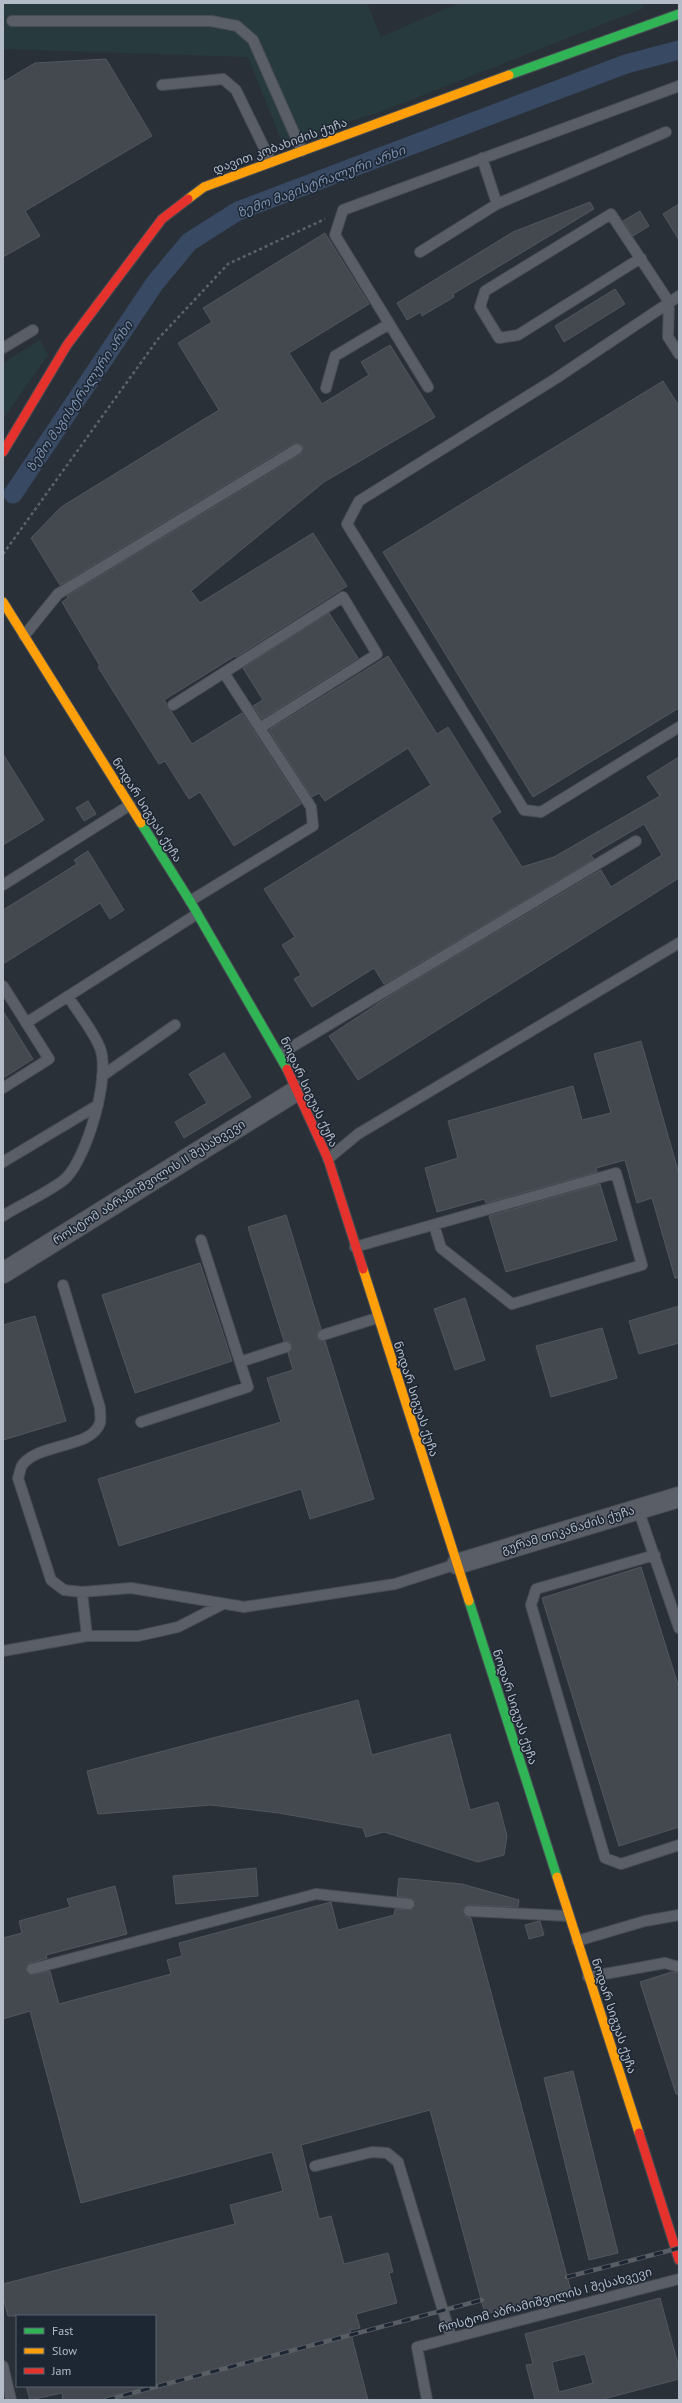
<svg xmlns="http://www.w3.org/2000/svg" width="682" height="2403" font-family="'PT Sans','Noto Sans Georgian',sans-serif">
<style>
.green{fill:#273a3e}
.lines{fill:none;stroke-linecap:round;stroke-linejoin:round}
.canal{stroke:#384963;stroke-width:19}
.building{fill:#444950;stroke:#52575f;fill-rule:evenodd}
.lane-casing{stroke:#484c53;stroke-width:12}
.street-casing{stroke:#484c53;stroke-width:22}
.fast-casing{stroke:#484c53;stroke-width:11}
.slow-casing{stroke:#484c53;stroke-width:11}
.jam-casing{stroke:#484c53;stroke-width:11}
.path{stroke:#5d636a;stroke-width:2.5;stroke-dasharray:3 3;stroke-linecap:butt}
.lane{stroke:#5a5e66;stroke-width:10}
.street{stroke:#5a5e66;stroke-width:20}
.fast{stroke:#30b455;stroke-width:9}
.slow{stroke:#ff9f0a;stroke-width:9}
.jam{stroke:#e5322d;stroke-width:9}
.rail-casing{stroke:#595d64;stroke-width:4.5}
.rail{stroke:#1d2633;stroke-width:3;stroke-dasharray:9;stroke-linecap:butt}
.labels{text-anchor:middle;stroke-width:3;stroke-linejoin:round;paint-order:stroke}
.street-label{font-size:12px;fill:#b4bcc9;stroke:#1d2633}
.water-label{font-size:13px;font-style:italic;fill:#7c92b1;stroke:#1d2633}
</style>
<rect width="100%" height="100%" fill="#2a3038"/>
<path class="green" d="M3,3H367L381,37L459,3H642L644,8L380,112L282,142L248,57L3,49Z
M40,340L48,355L3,419V363Z"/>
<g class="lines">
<path class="canal" d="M13,494L155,283L189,242L238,211L626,64L679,50"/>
</g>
<path class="building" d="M106,59L152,136L25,211L40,236L3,257V82L35,63Z
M590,202L594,209L453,294L454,297L422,316L421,312L407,320L397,303L513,232Z
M679,204V240L663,214Z
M640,211L649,226L633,236L623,221Z
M325,233L369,304L289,353L322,404L369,375L361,362L390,345L435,417L324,482L191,591L200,603L313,533L347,586L236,657L235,656L164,700L192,744L242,713L301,804L234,846L200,792L189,799L165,761L159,764L98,667L100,666L62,602L68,598L67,596L300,455L303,449L302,445L294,443L60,585L31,538L61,507L219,410L178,343L212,322L203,308Z
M615,289L625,304L564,342L555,326Z
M663,381L679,406V708L533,797L383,552Z
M329,613L358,658L262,719L253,706L263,700L243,668Z
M388,656L437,734L448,727L501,812L491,818L522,867L554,857L660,796L647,777L679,757V878L358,1080L329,1036L391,995L601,870L611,887L662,855L644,824L591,855L594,859L384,984L374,968L312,1007L294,979L301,975L282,945L295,937L264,889L431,785L408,748L325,801L319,793L312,797L269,730Z
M3,754L44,820L3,845Z
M88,801L96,814L84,821L76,808Z
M88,851L124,910L110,919L100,903L3,964V910L77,864L74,860Z
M3,1011L33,1059L3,1078Z
M641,1041L679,1174V1278H675L652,1198L637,1203L625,1160L596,1168L597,1172L486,1203L484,1199L437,1212L425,1168L458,1158L448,1121L573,1086L582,1120L611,1113L594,1054Z
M224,1053L251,1097L184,1138L175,1122L207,1103L189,1074Z
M600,1184L617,1240L506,1272L489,1216Z
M286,1215L321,1329L318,1331L317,1337L319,1340L325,1341L374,1499L310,1519L301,1489L119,1546L98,1479L281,1422L267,1378L293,1370L288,1353L292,1345L290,1342L284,1341L248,1227Z
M200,1263L232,1361L135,1393L102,1295Z
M465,1298L485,1360L455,1370L434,1309Z
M679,1306V1343L639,1354L629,1321Z
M35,1316L66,1421L3,1440V1325Z
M602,1328L617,1378L551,1397L536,1346Z
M641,1567L679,1688V1827L619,1846L542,1598Z
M358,1700L372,1755L450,1734L470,1810L498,1802L507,1836L504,1855L478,1862L384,1832L366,1837L363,1828L279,1813L211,1805L98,1814L87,1771Z
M256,1868L258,1896L176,1904L173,1876Z
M399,1878L462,1884L519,1900L518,1907L469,1905L464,1907L463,1911L465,1916L471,1918L571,2291L485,2314L430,2110L301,2145L319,2219L331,2216L344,2264L388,2253L393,2272L389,2273L397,2303L356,2314L360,2328L350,2330L368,2400H63L62,2393L30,2400L26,2386H155V2316H8L3,2297V2284L235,2224L230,2205L283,2191L272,2152L81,2203L30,2011L3,2019V1938L22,1933L19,1921L70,1907L67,1899L115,1886L127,1934L46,1955L47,1958L30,1963L26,1967V1971L31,1975L50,1971L59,2004L171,1974L167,1960L182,1956L179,1943L331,1902L338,1930L394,1915L395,1909L411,1910L415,1905L413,1899L397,1896Z
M540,1921L544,1935L529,1939L525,1925Z
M672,1972L679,1973V2094H676L640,1982Z
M573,2071L618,2253L589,2260L544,2078Z
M660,2298L679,2368V2379L600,2400H535L526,2365L533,2364L525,2334ZM585,2354L593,2383L559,2392L552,2362Z"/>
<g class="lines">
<defs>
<path id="lane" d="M12,21H211L237,26L253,40L302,151
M162,85L223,79L236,90L271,162
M482,158L497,204
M420,252L497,204L666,132
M641,258L518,335L499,338L480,307L485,291L611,214L669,302L668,337L679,354
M679,296L555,379L359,501L347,524L524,810L541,812L679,727
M3,348L33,330
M428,387L335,235L343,210L679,86
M326,388L335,356L389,324
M24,636L58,594L297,449
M173,705L343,597L377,654L260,728
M3,885L130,805
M190,901L313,826L311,807L224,673
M3,986L49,1059L3,1088
M26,1023L197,914
M280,1054L636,841
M102,1076L175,1025
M328,1159L358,1134L679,943
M3,1162L98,1105
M3,1216C18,1206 55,1189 66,1178C87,1157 111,1076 100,1048C93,1030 78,1013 68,996
M201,1240L240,1362
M355,1247L616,1173L642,1265L512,1304L441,1248L434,1225
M63,1285L100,1408C100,1412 101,1419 100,1423C92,1448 40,1443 23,1464C20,1467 20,1474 18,1478L51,1580L64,1590L82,1592L131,1588L244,1607L395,1584L457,1564
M323,1335L377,1318
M141,1422L248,1387L240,1362L286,1347
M638,1509L679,1628
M655,1555L536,1589L531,1605L605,1858L621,1864L679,1845
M82,1592L87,1636
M3,1651L87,1636H138L178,1627L223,1604
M469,1911L569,1916
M577,1941L645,1921L679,1915
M32,1969L316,1894L409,1904
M588,1977L665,1963L679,1967
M315,2166L372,2152L387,2153L398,2162L451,2337
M3,2366L11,2400
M427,2400L417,2347L679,2279"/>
<path id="street" d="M3,1273L296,1091
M457,1564L679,1497"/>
<path id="fast" d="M509,75L679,14
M141,823L190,901L287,1069
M469,1601L557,1877"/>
<path id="slow" d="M188,199L204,187L509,75
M3,602L141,823
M363,1269L469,1601
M557,1877L639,2133"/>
<path id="jam" d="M3,452L67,345L162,219L188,199
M287,1069L328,1159L363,1269
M639,2133L679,2260"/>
</defs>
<use href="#lane" class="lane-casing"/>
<use href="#street" class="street-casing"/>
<use href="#fast" class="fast-casing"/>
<use href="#slow" class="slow-casing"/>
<use href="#jam" class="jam-casing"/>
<path class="path" d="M3,554L158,339L228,264L325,219"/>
<use href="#lane" class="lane"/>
<use href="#street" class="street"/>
<use href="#fast" class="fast"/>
<use href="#slow" class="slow"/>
<use href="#jam" class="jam"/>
<defs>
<path id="rail" d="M567,2277L679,2248
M106,2400L482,2300"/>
</defs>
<use href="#rail" class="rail-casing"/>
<use href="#rail" class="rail"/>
</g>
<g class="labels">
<g class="street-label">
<text transform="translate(280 146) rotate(-20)" y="4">დავით კობახიძის ქუჩა</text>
<text transform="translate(147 810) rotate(58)" y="4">ნოდარ სიგუას ქუჩა</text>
<text transform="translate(309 1092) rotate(65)" y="4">ნოდარ სიგუას ქუჩა</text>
<text transform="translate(149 1182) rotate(-32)" y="4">როსტომ აბრამიშვილის II შესახვევი</text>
<text transform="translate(416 1399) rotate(72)" y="4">ნოდარ სიგუას ქუჩა</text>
<text transform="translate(568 1530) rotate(-17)" y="4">გურამ თიკანაძის ქუჩა</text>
<text transform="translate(515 1707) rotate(72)" y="4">ნოდარ სიგუას ქუჩა</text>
<text transform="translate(614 2016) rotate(72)" y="4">ნოდარ სიგუას ქუჩა</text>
<text transform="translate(545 2300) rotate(-15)" y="4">როსტომ აბრამიშვილის I შესახვევი</text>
</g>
<g class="water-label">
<text transform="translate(321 181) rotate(-21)" y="5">ზემო მაგისტრალური არხი</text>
<text transform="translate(79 396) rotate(-56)" y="5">ზემო მაგისტრალური არხი</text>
</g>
</g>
<rect width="682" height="2403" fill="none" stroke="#b4bcc9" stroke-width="8"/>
<rect x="16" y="2315" width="140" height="72" fill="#1d2633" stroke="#59626f"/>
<rect x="24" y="2328" width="20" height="6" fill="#30b455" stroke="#59626f"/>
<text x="52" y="2335" font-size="12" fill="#b4bcc9">Fast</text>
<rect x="24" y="2348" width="20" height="6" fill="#ff9f0a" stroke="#59626f"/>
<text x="52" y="2355" font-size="12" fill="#b4bcc9">Slow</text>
<rect x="24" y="2368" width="20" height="6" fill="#e5322d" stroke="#59626f"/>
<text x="52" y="2375" font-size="12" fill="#b4bcc9">Jam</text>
</svg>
